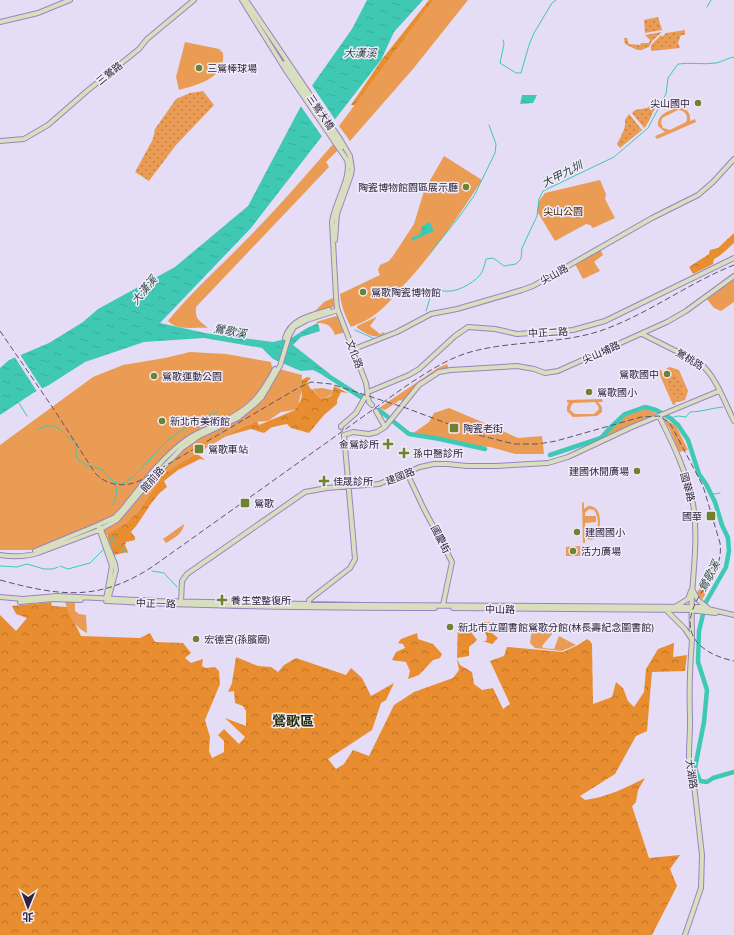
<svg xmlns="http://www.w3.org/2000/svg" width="734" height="935" font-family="Mulish,'Noto Sans TC',sans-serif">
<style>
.grass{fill:url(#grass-dots)}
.forest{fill:url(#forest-crowns)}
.park{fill:#ea9c54;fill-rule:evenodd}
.water{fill:url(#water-ripples)}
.pier{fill:#e5dcf6}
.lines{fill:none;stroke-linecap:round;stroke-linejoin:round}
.stream{stroke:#3fc9b5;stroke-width:1}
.river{stroke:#3fc9b5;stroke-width:4.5}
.secondary-tunnel{stroke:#c0b7d1;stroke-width:4;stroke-dasharray:4 2;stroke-linecap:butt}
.secondary-casing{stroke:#9a84bf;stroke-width:6}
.secondary{stroke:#d7dfbf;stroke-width:4}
.rail{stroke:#5d546c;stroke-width:1;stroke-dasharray:6 3;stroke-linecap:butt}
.poi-dot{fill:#6e8232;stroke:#f0ecf9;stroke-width:1.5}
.labels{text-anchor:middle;stroke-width:3;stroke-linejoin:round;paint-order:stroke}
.poi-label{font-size:10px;fill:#2e253d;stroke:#f0ecf9;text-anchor:start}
.street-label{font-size:10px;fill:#2e253d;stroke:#f0ecf9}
.park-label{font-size:10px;fill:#4b2801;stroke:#f0ecf9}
.water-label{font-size:11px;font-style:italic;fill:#2b4742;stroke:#f0ecf9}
.district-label{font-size:14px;font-weight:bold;fill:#252e07;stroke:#f0ecf9}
</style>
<defs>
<pattern id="grass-dots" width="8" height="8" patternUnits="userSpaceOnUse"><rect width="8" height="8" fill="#ea9c54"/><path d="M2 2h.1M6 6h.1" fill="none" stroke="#be7f47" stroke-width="1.8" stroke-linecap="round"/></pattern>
<pattern id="forest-crowns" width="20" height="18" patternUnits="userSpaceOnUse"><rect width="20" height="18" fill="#e98e30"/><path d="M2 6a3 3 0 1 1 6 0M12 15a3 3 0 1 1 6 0" fill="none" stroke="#bd742a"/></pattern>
<pattern id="water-ripples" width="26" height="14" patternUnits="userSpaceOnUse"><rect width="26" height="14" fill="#3fc9b5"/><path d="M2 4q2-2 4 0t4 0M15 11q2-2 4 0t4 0" fill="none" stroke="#38ac9d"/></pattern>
</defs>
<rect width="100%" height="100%" fill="#e5dcf6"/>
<path class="grass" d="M658,17L662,30L645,33L644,20Z
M685,30V35H681L678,43L680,48L651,51V45L661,35L662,37L666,33Z
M662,32L652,41L649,47L641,50H637L625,44L624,38H627L629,44L640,45L641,43H649L650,40L645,35Z
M203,91L214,105L176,145L149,181L135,172L153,139L155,129L176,99L190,93Z
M658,103C652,111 651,121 644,128L632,113L635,110L647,108L652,104Z
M629,114L642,130L620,148L617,144C621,136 626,129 625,120Z
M668,372H675L677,374C681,382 689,393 679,399C671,397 664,381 666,374Z"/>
<path class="forest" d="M429,0H443L359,106L351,105L383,58Z
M734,233V243C727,249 722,255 714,259L713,264L693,274L689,267L709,254L710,250L718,248Z
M307,377L311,378L307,382L310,388L322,399L331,396L334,386L348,393L341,392L337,400V404L324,415L309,433L291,428L287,424L272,427L264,433L251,429L223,437L238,429L257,421L259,425L295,410V405L300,402L302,396L300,381Z
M196,453L205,460L200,459L178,470L164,481L167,487C151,498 144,518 131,532L135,537V540L126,542L125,545L128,552L114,555L108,538L107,532L167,470Z
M51,602L52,606L67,607L81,636L140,638L150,633L155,642L183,643L191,653L185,658L191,663L203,659L202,666L206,668L215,667L219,671L220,684L205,720L210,737L209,751L212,758L224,752V741L218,735L224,729L239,744L245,737L225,718L246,726V711L243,706L235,703L234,691L228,692L232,683L236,657L258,666L271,667L278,672L284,665L296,658L346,675L351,668L362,678L371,696L394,683L386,700L381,703L372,730L328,759L336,769L344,764L353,750L369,756L394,705L414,692L453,678L459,670L457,659L460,665L472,672L474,684L482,690L493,688L503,709L510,704L490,661L504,656L507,647L563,652L578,645L587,639L590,641L592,644L593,704L612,697L616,682L623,688L628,701L634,707L644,692L646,669L658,649L674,643L673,657L687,655L685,671L652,672L647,731L636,736L615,774L580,796L585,800C608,797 625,788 645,778L638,790L636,802L632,806L649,858L680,855L670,869L677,886L652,935H0V615L16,631L27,618L16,614L12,606Z
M481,622H490L487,629L498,638L492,644L482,641H486L487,637Z
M458,623L461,625L463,633L471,632L477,640L469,647V656L457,658Z
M417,633L418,639L433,644L442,654L440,658L433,660L419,675L408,679L410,671L406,662L392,660L396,652L405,648L403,644L398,643L401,639Z"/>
<path class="park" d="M433,0H468L413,69L350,141L339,126Z
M185,42L219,49L223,53C226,78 198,85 179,90L176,77Z
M679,108C687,108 691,113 690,121L695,119L696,122L657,139L655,136L665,132L658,126C657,114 669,110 679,108ZM678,110C685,110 689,116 686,122L670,130L663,128L661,123L662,118Z
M334,143L339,149L326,162L329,167L196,307C195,320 199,320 208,328C196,327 177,331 168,321C191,292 219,268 245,241C276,210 305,176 334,143Z
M444,156L482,180C458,217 433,254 403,286C393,298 383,310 370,318C364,322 357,324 351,327C345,316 341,305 340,294L380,275L378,270L380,265L389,261L393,256L414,224L424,191Z
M600,180L606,194L605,199L615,218L593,228L590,225L586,224L555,241L537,211L539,201L545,193Z
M600,249L603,255L594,262L600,271L583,279L575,264Z
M734,278V302L721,311L714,308L706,298Z
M333,298L334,307L313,313L324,302Z
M336,316L339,317L345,332L335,335C331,325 327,323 317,323L316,322Z
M376,317V318L370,326L380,334L384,332L385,333C374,340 367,334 357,328V326Z
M190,352L226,354L271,362L272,367L302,375L301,393L298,406L294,410L281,412L268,421L255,422L238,429L165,473L140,510L127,523L106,535L90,526L31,550H0V445L93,377L123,365L165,358Z
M447,364L449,369L419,383L402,401L400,400L385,410L379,408L438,368Z
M670,367L679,370L688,391L685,400L679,402H675L676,404L673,405L658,371L661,370L663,374L667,368ZM668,372H675L677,374C681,382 689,393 679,399C671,397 664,381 666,374Z
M322,388L332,390L331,395L322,399L312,389Z
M602,399L603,402H598L602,407V412L597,416L573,417L567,411V406L569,403L567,402V400ZM595,402L598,406L599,409L594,414H575L570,410L571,406L573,403Z
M449,408L494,427L518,438L542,436L544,454H515L490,447L477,446L436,437L412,434L429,422L434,413Z
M645,409L657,413L602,438L627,415Z
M663,418L676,426L688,450L679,452L670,430Z
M582,502L584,503V509L588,506C603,506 600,524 599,534L592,540L588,539L585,537V543H583ZM589,509L594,510C599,516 598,526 597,533L594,536L589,537L585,533V518V523L596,522V516H585V513Z
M184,524C183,534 174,538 166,543L163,539Z
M581,546L580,556H566V547Z
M713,562L722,563L702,600L697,593Z
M65,602H75V611L79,614L86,615L87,633C74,627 69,615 65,602Z
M542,625L550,629L552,634L542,646L543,648L554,649L559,636L576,645L562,651L535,648L530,643L532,629Z"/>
<path class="water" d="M367,0H423L394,32L381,60L251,228L160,323L205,333L273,342L293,337L307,328L318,323L320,331L301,337L293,345L330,374L329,378L313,370L301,371L289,366L273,359L262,348L204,338L144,342L85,362L49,385L33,393L0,415V368L9,360L49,343L83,322L98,309L175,267L248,206L311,87L352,29Z
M522,95H537L533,103L520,104Z
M430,222L434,231L412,241L411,238L420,234L422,226Z"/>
<path class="pier" d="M311,84L336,121L323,138L300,105Z
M19,353L43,390L38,393L14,356Z"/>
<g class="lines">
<path class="stream" d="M707,7L711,0
M503,40L504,44L500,63L516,73H521L529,45L534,33L552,3L556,0
M431,252L459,217L474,196L495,153L496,144L489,125
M426,311L432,291C438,289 444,292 451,291C461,290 477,281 482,272C484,268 485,263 486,259L493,258L504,266L516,264L521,259L522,248L537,216L539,199L543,191L614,157L648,128L666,94L668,78L678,64C690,62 703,65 716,63C722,62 727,58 734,57
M355,330L375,339
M378,337L391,332
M19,403L27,416
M670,418L678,416L686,417L690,412C702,412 711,408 723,407
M37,430C52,422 57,426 68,437C71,439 73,440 76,443V455L79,461L88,466L102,469L114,482L121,484L126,482L135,475L165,443L176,434L195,421L218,412
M710,493L715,494L720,493
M113,505L117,492L115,483
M111,533L114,542L128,553
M110,541L112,539
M0,566L17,567L27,564L44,569H53L58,567
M60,566L68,569L90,563L103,550
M152,571L164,573L177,587"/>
<path class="river" d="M325,374L361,397
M379,410L409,434L440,439L485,449
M550,455L601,438L609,429L625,414L645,407L656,410L670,418L678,425L688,440L699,474L706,484L715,502L722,525L728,538L729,551L726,567L706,602L699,631L698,662L707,690L704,722L695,768L697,774L700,781L707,782L713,778L734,772"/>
<path class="secondary-tunnel" d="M341,427L344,435"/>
<defs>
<path id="secondary" d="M242,0L285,69L347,160C352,178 334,203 332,222L336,297L337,308L366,383L369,402L372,405
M246,0L340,139L350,156L352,169L351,175L337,214L335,240
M0,22L38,13L70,0
M285,63L342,147
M0,141L24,139L48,125L87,91L139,49L147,39L194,0
M642,334L700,363C717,378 724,401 734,421
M285,338C291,318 312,315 329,310
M354,349L397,332L431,314L457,309L522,290L533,286L652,218L698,195L713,182L734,159
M368,392L409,375L419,369L455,336L468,327L495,329L517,334L573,330L605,321L734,258
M376,411L385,427
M659,416C673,444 687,472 693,504C698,534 694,564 692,595C691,610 692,625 692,640C690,665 689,691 690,716C691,739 685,763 694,785L702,855L701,888L685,935
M341,427V426L356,413L368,392
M407,473L423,507L452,562L443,605
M100,527L115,564L116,570L108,600
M99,528L112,566L106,599
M35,551L98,525L115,517L122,510C141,486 161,458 186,440C197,432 210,428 222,422C250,409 261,396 275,369
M0,555C13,557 25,557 38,553L99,530L117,520L150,481L182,448L199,436L238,418L255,404L262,397L280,366L289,336L294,327L307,320L338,310
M692,589L698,600L708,608
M0,597L23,599L57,596L157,601L363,605L700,607L734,615
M106,601C215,607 325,608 435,608
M20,602L52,599L81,600
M181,602L182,581L187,574L305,492L327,488L379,484L420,467L434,464H447L467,466H496L548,463L568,457L632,427L719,391
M309,605V600L350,568L355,559L344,435L353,432L369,434L377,432L385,427L419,385L439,372L451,370L517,366L534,369L545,373L558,371L667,322L686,311L734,276
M675,607L688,599L691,591
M453,608L689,610L716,613
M665,609L685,629L691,638"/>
</defs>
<use href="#secondary" class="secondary-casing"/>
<use href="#secondary" class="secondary"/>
<path class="rail" d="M0,331L55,411L95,473C107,486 125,488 141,480L298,388L311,382L331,384L406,408L478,435L514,444H538L556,441L641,417L659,416L669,422L672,427L703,486L720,543C724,573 699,587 692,612C683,642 710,656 734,661
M0,580C59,596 98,602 152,567L406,386C426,373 445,360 467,353C510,340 557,345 600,331C647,315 688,283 734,265"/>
</g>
<g class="poi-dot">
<circle cx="199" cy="68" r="4"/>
<circle cx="698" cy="103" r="4"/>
<circle cx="466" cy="187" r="4"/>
<circle cx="363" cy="292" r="4"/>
<circle cx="667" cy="374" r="4"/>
<circle cx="154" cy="376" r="4"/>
<circle cx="589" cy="392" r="4"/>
<circle cx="162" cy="421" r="4"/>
<rect x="449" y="423" width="10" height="10" rx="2"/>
<path d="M386 438h4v4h4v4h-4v4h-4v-4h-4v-4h4z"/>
<rect x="194" y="444" width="10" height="10" rx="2"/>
<path d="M402 447h4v4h4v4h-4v4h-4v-4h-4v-4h4z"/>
<circle cx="637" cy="471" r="4"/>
<path d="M322 475h4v4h4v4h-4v4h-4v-4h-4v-4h4z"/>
<rect x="240" y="498" width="10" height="10" rx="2"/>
<rect x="706" y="511" width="10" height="10" rx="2"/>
<circle cx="577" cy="532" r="4"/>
<circle cx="573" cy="551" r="4"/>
<path d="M220 594h4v4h4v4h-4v4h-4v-4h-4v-4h4z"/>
<circle cx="450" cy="627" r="4"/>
<circle cx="196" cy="639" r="4"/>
</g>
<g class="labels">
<g class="poi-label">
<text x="207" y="72">三鶯棒球場</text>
<text x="690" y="107" text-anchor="end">尖山國中</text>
<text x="458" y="191" text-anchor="end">陶瓷博物館園區展示廳</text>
<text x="371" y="296">鶯歌陶瓷博物館</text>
<text x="659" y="378" text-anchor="end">鶯歌國中</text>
<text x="162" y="380">鶯歌運動公園</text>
<text x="597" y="396">鶯歌國小</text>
<text x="170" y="425">新北市美術館</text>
<text x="463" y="432">陶瓷老街</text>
<text x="379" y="448" text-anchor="end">金鶯診所</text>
<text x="208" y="453">鶯歌車站</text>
<text x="413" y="457">孫中醫診所</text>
<text x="629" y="475" text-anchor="end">建國休閒廣場</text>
<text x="333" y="485">佳晟診所</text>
<text x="254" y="507">鶯歌</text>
<text x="702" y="520" text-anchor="end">國華</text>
<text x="585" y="536">建國國小</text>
<text x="581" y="555">活力廣場</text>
<text x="231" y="604">養生堂整復所</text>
<text x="458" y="631">新北市立圖書館鶯歌分館(林長壽紀念圖書館)</text>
<text x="204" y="643">宏德宮(孫臏廟)</text>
</g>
<g class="street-label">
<text transform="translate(109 73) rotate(-39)" y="4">三鶯路</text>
<text transform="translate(321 112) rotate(56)" y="4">三鶯大橋</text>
<text transform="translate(554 274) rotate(-29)" y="4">尖山路</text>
<text transform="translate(548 332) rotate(-3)" y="4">中正二路</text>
<text transform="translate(601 352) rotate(-24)" y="4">尖山埔路</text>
<text transform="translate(355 354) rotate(69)" y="4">文化路</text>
<text transform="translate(690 359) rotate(31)" y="4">鶯桃路</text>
<text transform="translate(400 476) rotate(-22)" y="4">建國路</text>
<text transform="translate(152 479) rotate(-49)" y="4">館前路</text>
<text transform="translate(688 487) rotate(75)" y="4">國華路</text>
<text transform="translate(441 539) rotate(63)" y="4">國慶街</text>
<text transform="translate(156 603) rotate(2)" y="4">中正一路</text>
<text transform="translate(500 609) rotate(1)" y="4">中山路</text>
<text transform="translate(692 774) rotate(81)" y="4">大湖路</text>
</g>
<g class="park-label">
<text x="563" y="215">尖山公園</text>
</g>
<g class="water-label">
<text x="360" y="57">大漢溪</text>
<text transform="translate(562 174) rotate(-27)" y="4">大甲九圳</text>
<text transform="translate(144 290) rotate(-50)" y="4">大漢溪</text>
<text transform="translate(230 331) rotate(10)" y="4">鶯歌溪</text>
<text transform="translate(709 576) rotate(-63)" y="4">鶯歌溪</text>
</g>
<g class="district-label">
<text x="293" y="726">鶯歌區</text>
</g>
</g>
<g transform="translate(28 907) rotate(181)" stroke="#f0ecf9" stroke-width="3" paint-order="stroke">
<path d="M0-3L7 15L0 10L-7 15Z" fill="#2e253d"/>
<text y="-6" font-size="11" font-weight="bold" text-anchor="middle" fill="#2e253d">北</text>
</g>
</svg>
